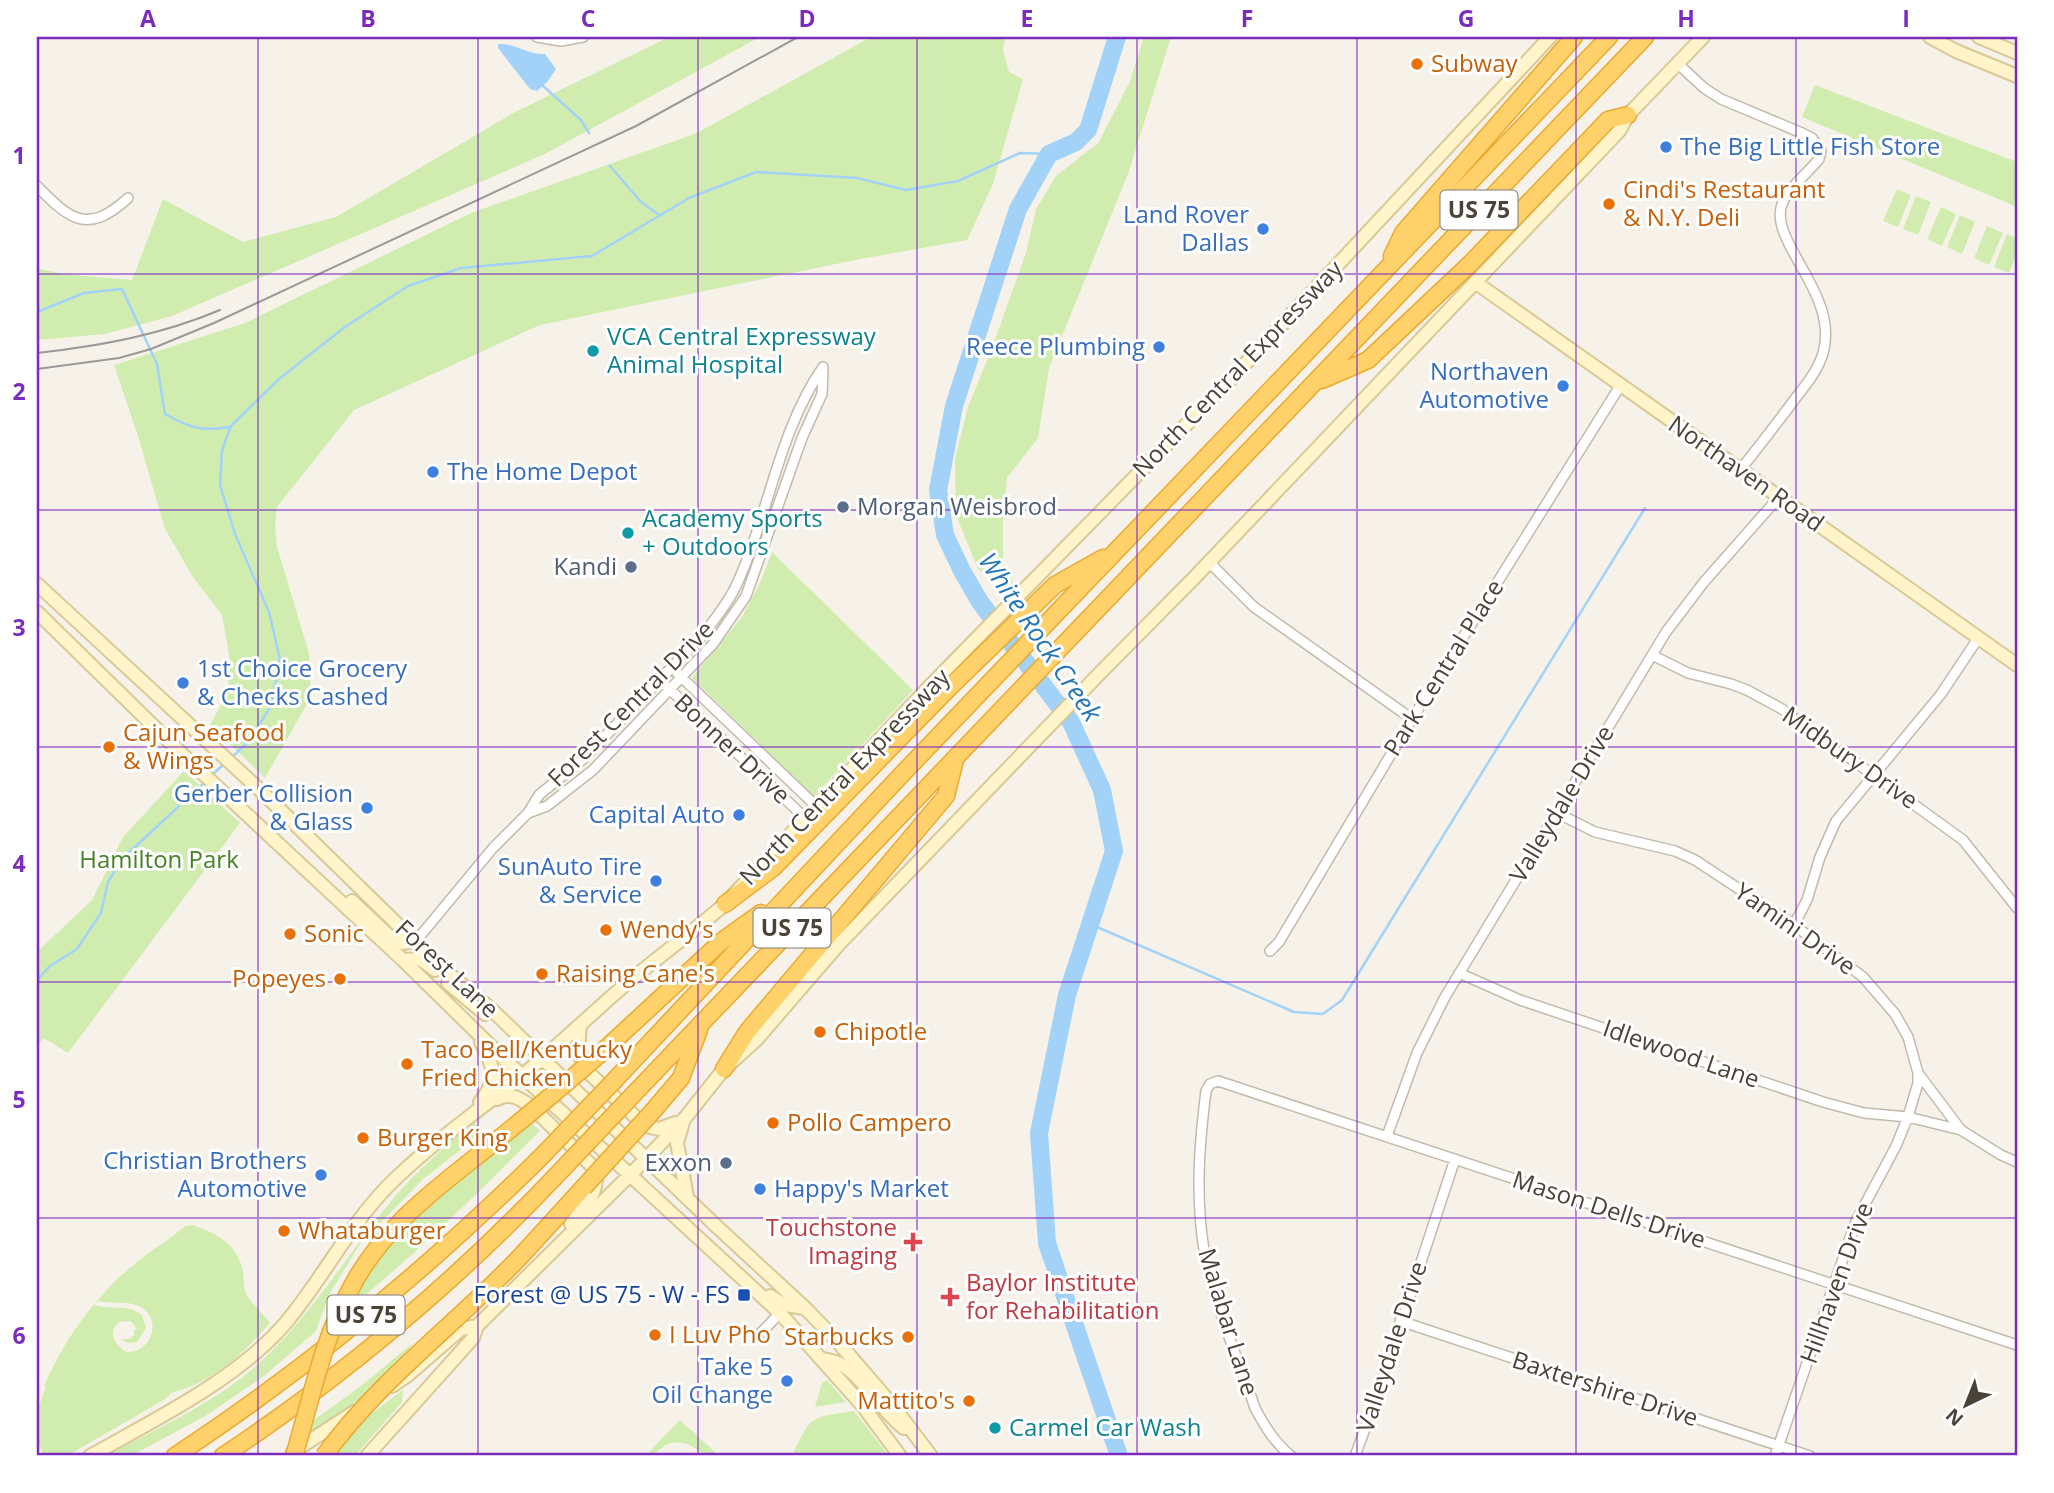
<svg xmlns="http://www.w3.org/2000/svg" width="2054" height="1493" font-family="'Open Sans',sans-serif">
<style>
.green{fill:#d0edaf;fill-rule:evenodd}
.water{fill:#a2d2f7}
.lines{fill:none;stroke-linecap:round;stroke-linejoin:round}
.stream{stroke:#a2d2f7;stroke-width:2.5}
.river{stroke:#a2d2f7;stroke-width:18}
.street-casing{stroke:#c2bbab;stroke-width:12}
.secondary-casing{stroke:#d9c996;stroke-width:16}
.highway-casing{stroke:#eaaa2f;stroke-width:19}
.street{stroke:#fff;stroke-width:9}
.secondary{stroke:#fff4ca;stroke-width:12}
.highway{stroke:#ffd16b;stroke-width:16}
.tram{stroke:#999;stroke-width:2}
.highway-bridge-casing{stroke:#eaaa2f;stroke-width:19;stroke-linecap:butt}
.highway-bridge{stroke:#ffd16b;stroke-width:16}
.grid{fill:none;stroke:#7b2cbf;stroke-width:2;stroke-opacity:0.55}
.food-dot{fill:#e8710a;stroke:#fff;stroke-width:2.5}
.shop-dot{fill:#3f7fe0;stroke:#fff;stroke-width:2.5}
.culture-dot{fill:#0f9aa8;stroke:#fff;stroke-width:2.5}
.service-dot{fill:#5c6f8a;stroke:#fff;stroke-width:2.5}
.health-dot{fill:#e0444e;stroke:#fff;stroke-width:2.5}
.transit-dot{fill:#1a4fb4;stroke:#fff;stroke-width:2.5}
.labels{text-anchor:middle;stroke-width:6;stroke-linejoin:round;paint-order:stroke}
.shield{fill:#fff;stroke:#817b73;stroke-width:2}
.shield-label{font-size:23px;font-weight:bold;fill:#4b4337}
.food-label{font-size:24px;fill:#c56008;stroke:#fff;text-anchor:start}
.shop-label{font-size:24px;fill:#366cbe;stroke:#fff;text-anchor:end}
.culture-label{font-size:24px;fill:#0d838f;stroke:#fff;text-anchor:start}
.street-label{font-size:24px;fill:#4b4337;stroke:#fff}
.service-label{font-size:24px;fill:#4e5e75;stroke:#fff;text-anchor:end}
.park-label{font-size:24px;fill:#458224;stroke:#fff}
.health-label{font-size:24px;fill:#be3a42;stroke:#fff;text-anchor:end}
.transit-label{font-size:24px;fill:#164399;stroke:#fff;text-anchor:end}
.water-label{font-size:26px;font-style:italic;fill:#2576b8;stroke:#fff}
.neatline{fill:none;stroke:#7b2cbf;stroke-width:2.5}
.grid-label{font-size:23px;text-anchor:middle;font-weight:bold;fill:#7b2cbf}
</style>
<rect width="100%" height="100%" fill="#f6f2e9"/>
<path class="green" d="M669,37H760L545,154L172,316L105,334L37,340V268L62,274L132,280L163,199L243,242L336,217L515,112Z
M871,37H1005L1003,50L1009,72L1023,79L993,184L967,240L860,259L540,325L354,410L277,507L275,527L277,547L309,653L311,697L265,778L210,725L228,692L230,661L222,615L193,577L165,529L138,436L114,365L245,323L471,213L697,133Z
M1144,37H1171L1128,174L1049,368L1038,438L1007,478L1003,521V564L1013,582L1007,590L978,569L956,515L955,459L968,407L992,348L1026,253L1036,209L1056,176L1099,142L1130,81Z
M1815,85L2017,162V207L1802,117Z
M1897,189L1911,195L1898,227L1883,221Z
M1916,196L1931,202L1918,235L1903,229Z
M1941,207L1956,214L1942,246L1927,239Z
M1960,215L1975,222L1962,254L1947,247Z
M1987,226L2003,233L1989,265L1974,258Z
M2007,234L2017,238V253L2009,273L1994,267Z
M772,552L913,690L814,796L692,678L742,617L761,581Z
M184,771L240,823L68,1053L44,1038L37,1047V952L92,900L123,837Z
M529,1121L540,1131C477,1194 415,1255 346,1311L369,1268L401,1226Z
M474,1122L483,1132L422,1180L360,1244L329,1295L316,1331L264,1376L207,1415L131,1456H106C157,1428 213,1404 257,1365C312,1316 349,1251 396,1195C420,1168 447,1145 474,1122Z
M193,1225C217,1234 237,1243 243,1271C244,1278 243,1286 246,1293C251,1305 263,1312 270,1323C243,1354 213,1382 171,1393L167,1398L72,1453L60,1456H44C32,1434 36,1410 46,1387L44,1386C66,1336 98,1292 142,1258C156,1247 172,1238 185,1226ZM98,1301C112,1305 129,1300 141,1307C163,1320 151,1354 126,1352C115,1345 107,1332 119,1322L131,1321L137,1329L134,1330V1335L130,1339H121L128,1343L137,1342L146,1328L142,1315C129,1304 110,1310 94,1305Z
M414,1342C387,1382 347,1410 307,1436L311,1422L357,1389Z
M827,1380L846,1402L815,1407L822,1383Z
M403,1390L402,1402L355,1456H333L364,1419Z
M854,1411L889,1456H792C812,1415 808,1418 854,1411Z
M680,1420L719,1456H705C692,1444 676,1436 660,1449C654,1454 654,1456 645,1456Z"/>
<path class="water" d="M498,44C515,43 528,55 545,54L556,69L548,81L537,91L530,89L498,48Z"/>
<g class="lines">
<path class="stream" d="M542,85L581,120L589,133
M610,166L641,202L659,215
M37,312L84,293L122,289L157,364L165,414C188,427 202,432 229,427
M230,759L249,741L271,706L280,659L269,612L235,534L220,485L222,450L231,426L279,379L345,327L408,286L461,268L592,256L689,198L756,172L857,178L906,190L958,181L1020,153L1049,154
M212,775L225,763
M1090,924L1294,1012L1323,1014L1342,1000L1645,508
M37,980L50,966L77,949L101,913L108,882L122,859L205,782"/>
<path class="river" d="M1117,37L1088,130L1076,142L1049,154L1018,209L954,406L938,490L945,535L962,571L980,602L1071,722L1102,790L1114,851L1067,995L1039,1133L1047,1243L1119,1456"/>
<defs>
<path id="street" d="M537,37L561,41L583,37
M1677,63L1704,88L1721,99L1802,133L1812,138L1821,151L1819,159C1808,173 1789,187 1782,204C1768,242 1840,294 1823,353C1817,374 1801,390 1789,407C1773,428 1757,449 1740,470
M37,186C70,220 88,235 128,198
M1209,562L1254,607L1412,719
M1652,655L1688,673L1731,684L1747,690L1782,709L1963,840L2017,908
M677,673L815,805
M660,680L804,817
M528,813L547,806L593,770L713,644L746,596L802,438L822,394L823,370
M1557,813L1595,832L1675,851L1695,860L1794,925L1863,977L1895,1014L1908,1037L1918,1073L1961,1130
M1794,925L1807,900L1820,857L1836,821L1941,694L1979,637
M416,941L493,848L528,813L539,795L583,759L701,637C713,622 726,606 735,588C769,516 777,434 823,367
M1270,951L1279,942L1412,719L1620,386
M1459,973L1520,1000L1823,1102L1864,1113L1908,1117L1961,1130L2001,1155L2017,1162
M1387,1136L1417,1053L1445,997L1666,632L1704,582L1779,497
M1400,1321L1810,1456
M756,1338L780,1313
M1291,1456C1275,1443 1265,1427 1255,1408C1238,1358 1215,1307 1205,1256C1195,1200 1199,1146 1206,1091L1210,1084L1218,1081L2017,1345
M1355,1456L1375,1402L1455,1159
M1775,1456L1856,1221L1896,1146L1908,1117L1918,1083V1073"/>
<path id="secondary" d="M1930,37L1956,51L2017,76
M1979,37L2017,53
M1475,282L2017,665
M37,584L262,792L440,966L491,1009L714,1224L805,1308L838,1342L893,1406L931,1456
M37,612L184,756L403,960L505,1060L780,1313L862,1405L900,1456
M352,901L389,936L402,943L416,941
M403,960L420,959L435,970
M448,983L485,1014
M580,1026C578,1045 577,1058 589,1073L645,1126L659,1129L675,1123
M497,1099C511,1092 519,1098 531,1106L594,1168C602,1192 584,1205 571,1224
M480,1102C499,1079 494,1067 481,1042
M683,1122L677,1143L687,1197
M770,1296L785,1305L805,1308
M822,1359C827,1360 833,1361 838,1363C859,1371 883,1413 904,1428
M392,1386L408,1375L461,1329L477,1326L646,1159L685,1118L724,1069L757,1039L839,944L1101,672L1194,578L1619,131L1628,115L1703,37
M293,1452L354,1412
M90,1456C154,1420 234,1381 283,1326C321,1282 347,1228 388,1186C429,1145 478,1111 523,1075C558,1046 591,1014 626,984C659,956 693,932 725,904L928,688L1231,379L1550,37
M367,1456L473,1338L477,1326"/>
<path id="highway" d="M1392,256L1403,233L1574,37
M1322,380L1368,360L1470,264L1608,120L1628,115
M725,904L773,868L949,688L1055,585L1103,558
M601,1053L722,941L761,913
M724,1069L747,1032L946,796L955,760
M612,1083L906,770L1609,37
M629,1099L1645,37
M653,1111L681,1078L699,1030
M520,1257L584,1187
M175,1456C307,1369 430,1267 542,1156
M223,1456C343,1376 453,1284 553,1179"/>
</defs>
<use href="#street" class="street-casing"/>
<use href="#secondary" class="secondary-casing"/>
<use href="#highway" class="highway-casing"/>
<use href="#street" class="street"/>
<use href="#secondary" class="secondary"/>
<use href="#highway" class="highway"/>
<path class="tram" d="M37,353C100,346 161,335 220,310
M37,369L119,358L151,349L214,323L636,126L798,37"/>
<defs>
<path id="highway-bridge" d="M542,1156L612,1083
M553,1179L629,1099
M584,1187L653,1111
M294,1456C311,1401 322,1341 350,1290C381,1229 434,1190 486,1149C525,1118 563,1086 601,1053
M324,1456C379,1380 456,1324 520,1257"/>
</defs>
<use href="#highway-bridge" class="highway-bridge-casing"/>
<use href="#highway-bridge" class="highway-bridge"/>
</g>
<path class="grid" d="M258,37V1456M478,37V1456M698,37V1456M917,37V1456M1137,37V1456M1357,37V1456M1576,37V1456M1796,37V1456M37,274H2017M37,510H2017M37,747H2017M37,982H2017M37,1218H2017"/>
<g class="food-dot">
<circle cx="1417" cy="64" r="7"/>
<circle cx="1609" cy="204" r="7"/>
<circle cx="109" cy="747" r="7"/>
<circle cx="606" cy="930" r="7"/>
<circle cx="290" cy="934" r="7"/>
<circle cx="542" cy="974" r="7"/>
<circle cx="340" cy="979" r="7"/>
<circle cx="820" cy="1032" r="7"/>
<circle cx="407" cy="1064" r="7"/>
<circle cx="773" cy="1123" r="7"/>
<circle cx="363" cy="1138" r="7"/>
<circle cx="284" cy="1231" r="7"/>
<circle cx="655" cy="1335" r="7"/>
<circle cx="908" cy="1337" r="7"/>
<circle cx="969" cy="1401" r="7"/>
</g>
<g class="shop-dot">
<circle cx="1666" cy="147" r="7"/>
<circle cx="1263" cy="229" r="7"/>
<circle cx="1159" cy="347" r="7"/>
<circle cx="1563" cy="386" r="7"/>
<circle cx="433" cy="472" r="7"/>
<circle cx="183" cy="683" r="7"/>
<circle cx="367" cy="808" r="7"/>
<circle cx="739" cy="815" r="7"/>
<circle cx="656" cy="881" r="7"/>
<circle cx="321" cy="1175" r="7"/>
<circle cx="760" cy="1189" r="7"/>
<circle cx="787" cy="1381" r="7"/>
</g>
<g class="culture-dot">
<circle cx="593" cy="351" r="7"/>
<circle cx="628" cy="533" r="7"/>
<circle cx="995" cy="1428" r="7"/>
</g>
<g class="service-dot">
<circle cx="843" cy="507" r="7"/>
<circle cx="631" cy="567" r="7"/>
<circle cx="726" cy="1163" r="7"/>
</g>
<g class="health-dot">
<path d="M909.5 1231.5h7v7h7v7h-7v7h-7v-7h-7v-7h7z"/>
<path d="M946.5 1286.5h7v7h7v7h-7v7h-7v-7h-7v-7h7z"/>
</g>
<rect class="transit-dot" x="737" y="1288" width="14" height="14" rx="3.5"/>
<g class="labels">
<g class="shield">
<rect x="1440.5" y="190.5" width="77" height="39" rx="5"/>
<rect x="753.5" y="908.5" width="77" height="39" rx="5"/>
<rect x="327.5" y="1295.5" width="77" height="39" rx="5"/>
</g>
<g class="shield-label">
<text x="1479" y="218">US 75</text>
<text x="792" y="936">US 75</text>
<text x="366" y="1323">US 75</text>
</g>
<g class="food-label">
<text x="1431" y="72">Subway</text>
<text x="1623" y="198">Cindi's Restaurant<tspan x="1623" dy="28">&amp; N.Y. Deli</tspan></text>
<text x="123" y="741">Cajun Seafood<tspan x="123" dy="28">&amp; Wings</tspan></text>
<text x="620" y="938">Wendy's</text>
<text x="304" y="942">Sonic</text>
<text x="556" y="982">Raising Cane's</text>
<text x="326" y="987" text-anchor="end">Popeyes</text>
<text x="834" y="1040">Chipotle</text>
<text x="421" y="1058">Taco Bell/Kentucky<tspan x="421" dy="28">Fried Chicken</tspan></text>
<text x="787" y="1131">Pollo Campero</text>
<text x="377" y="1146">Burger King</text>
<text x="298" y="1239">Whataburger</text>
<text x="669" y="1343">I Luv Pho</text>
<text x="894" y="1345" text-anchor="end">Starbucks</text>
<text x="955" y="1409" text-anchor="end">Mattito's</text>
</g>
<g class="shop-label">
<text x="1680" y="155" text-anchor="start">The Big Little Fish Store</text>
<text x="1249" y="223">Land Rover<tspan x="1249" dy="28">Dallas</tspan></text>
<text x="1145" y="355">Reece Plumbing</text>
<text x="1549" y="380">Northaven<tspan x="1549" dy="28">Automotive</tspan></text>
<text x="447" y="480" text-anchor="start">The Home Depot</text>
<text x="197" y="677" text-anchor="start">1st Choice Grocery<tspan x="197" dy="28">&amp; Checks Cashed</tspan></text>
<text x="353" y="802">Gerber Collision<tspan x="353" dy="28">&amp; Glass</tspan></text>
<text x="725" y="823">Capital Auto</text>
<text x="642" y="875">SunAuto Tire<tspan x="642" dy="28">&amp; Service</tspan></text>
<text x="307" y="1169">Christian Brothers<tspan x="307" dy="28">Automotive</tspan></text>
<text x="774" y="1197" text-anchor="start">Happy's Market</text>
<text x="773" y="1375">Take 5<tspan x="773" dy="28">Oil Change</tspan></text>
</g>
<g class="culture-label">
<text x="607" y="345">VCA Central Expressway<tspan x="607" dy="28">Animal Hospital</tspan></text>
<text x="642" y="527">Academy Sports<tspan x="642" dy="28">+ Outdoors</tspan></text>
<text x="1009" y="1436">Carmel Car Wash</text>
</g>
<g class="street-label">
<text transform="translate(1238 369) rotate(-46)" y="8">North Central Expressway</text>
<text transform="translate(1746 474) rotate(35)" y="8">Northaven Road</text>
<text transform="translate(1444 668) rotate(-58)" y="8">Park Central Place</text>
<text transform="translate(631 704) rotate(-45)" y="8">Forest Central Drive</text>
<text transform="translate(732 749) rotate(43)" y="8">Bonner Drive</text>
<text transform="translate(1850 758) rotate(35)" y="8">Midbury Drive</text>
<text transform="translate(845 777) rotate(-46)" y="8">North Central Expressway</text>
<text transform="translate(1562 804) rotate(-59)" y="8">Valleydale Drive</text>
<text transform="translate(1795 929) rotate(35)" y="8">Yamini Drive</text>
<text transform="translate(447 969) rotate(43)" y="8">Forest Lane</text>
<text transform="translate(1681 1054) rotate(19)" y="8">Idlewood Lane</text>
<text transform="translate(1609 1210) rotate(18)" y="8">Mason Dells Drive</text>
<text transform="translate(1837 1283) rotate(-70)" y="8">Hillhaven Drive</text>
<text transform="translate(1228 1322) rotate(73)" y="8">Malabar Lane</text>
<text transform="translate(1392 1347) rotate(-72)" y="8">Valleydale Drive</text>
<text transform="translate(1605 1389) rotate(18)" y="8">Baxtershire Drive</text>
</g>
<g class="service-label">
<text x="857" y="515" text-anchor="start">Morgan Weisbrod</text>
<text x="617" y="575">Kandi</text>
<text x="712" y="1171">Exxon</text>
</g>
<g class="park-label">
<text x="159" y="868">Hamilton Park</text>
</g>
<g class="health-label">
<text x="897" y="1236">Touchstone<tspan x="897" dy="28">Imaging</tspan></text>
<text x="966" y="1291" text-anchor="start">Baylor Institute<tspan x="966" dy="28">for Rehabilitation</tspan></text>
</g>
<g class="transit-label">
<text x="730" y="1303">Forest @ US 75 - W - FS</text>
</g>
<g class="water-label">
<text transform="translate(1040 637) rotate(56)" y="9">White Rock Creek</text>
</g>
</g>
<rect width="2054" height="1493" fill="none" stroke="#ffffff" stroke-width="77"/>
<g transform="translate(1966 1405) rotate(223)" stroke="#ffffff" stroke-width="5" paint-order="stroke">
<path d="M0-5L12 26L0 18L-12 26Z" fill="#4b4337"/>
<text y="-10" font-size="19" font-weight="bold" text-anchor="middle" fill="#4b4337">N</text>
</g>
<rect x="38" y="38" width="1978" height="1416" class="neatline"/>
<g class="grid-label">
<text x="148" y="27">A</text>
<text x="368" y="27">B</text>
<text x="588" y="27">C</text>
<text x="807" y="27">D</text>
<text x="1027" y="27">E</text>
<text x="1247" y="27">F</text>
<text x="1466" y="27">G</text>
<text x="1686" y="27">H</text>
<text x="1906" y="27">I</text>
<text x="19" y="164">1</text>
<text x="19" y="400">2</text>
<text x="19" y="636">3</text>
<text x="19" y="872">4</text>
<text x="19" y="1108">5</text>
<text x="19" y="1344">6</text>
</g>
</svg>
